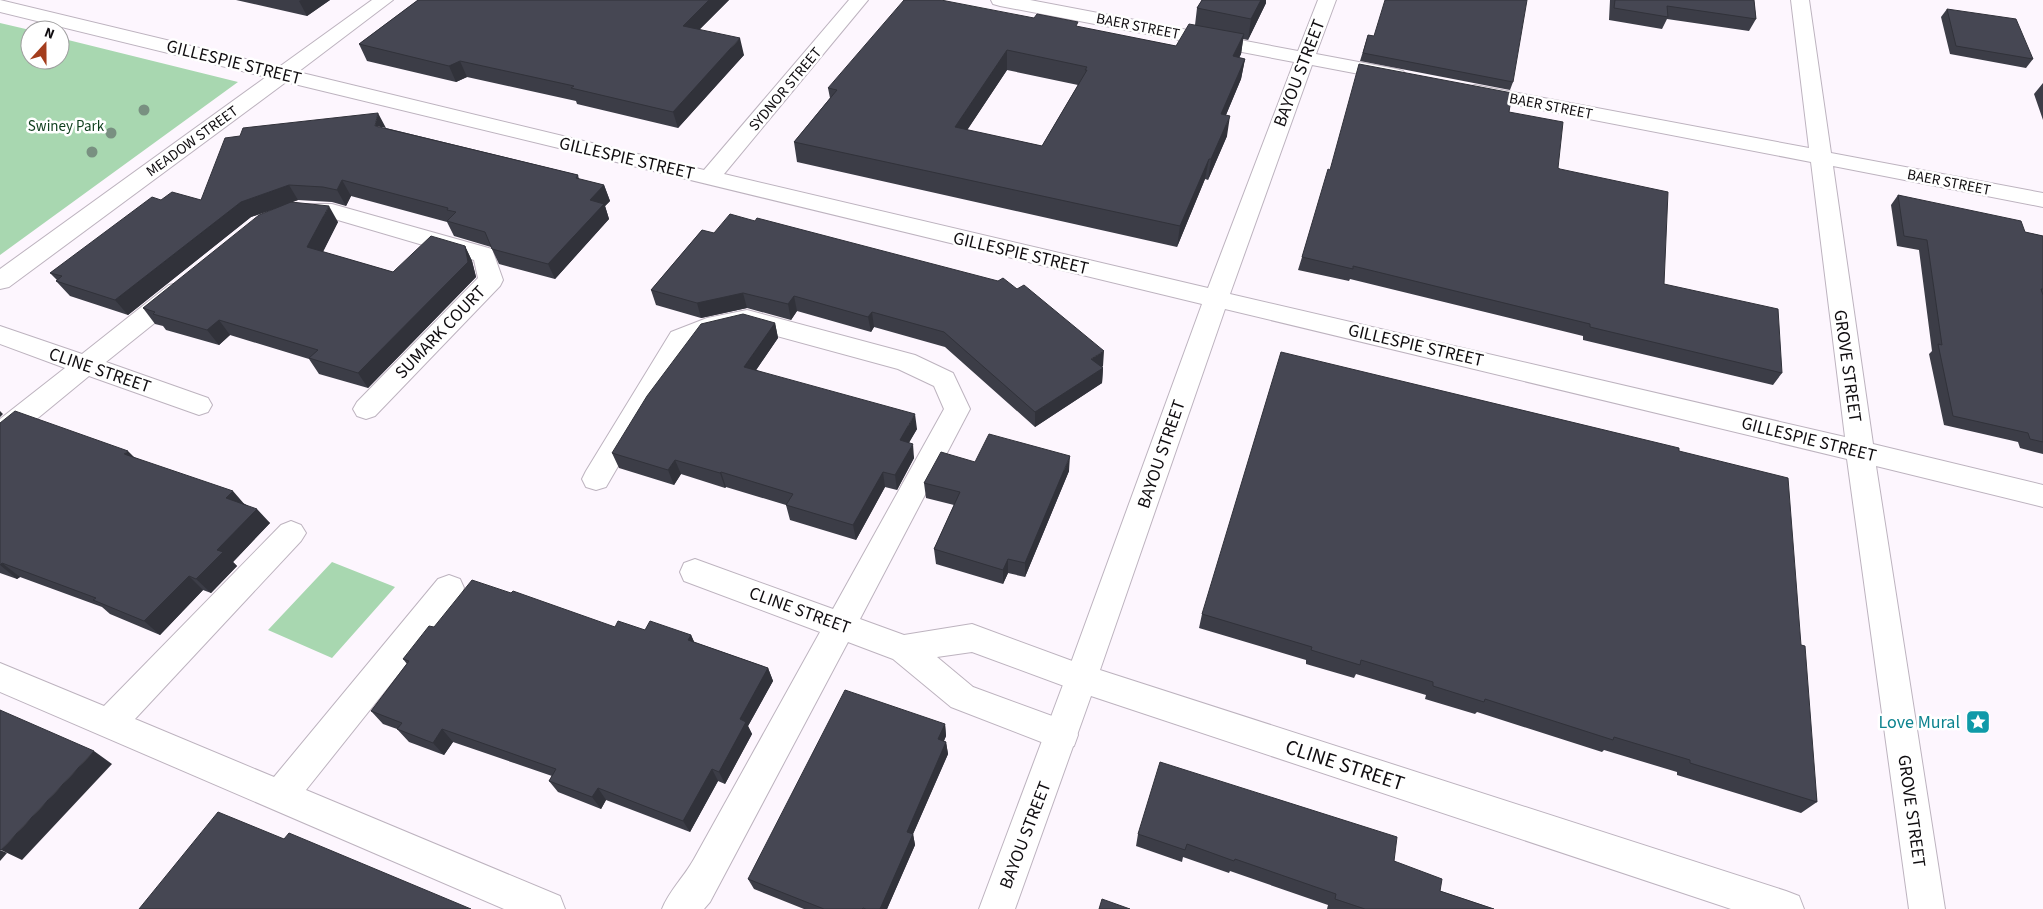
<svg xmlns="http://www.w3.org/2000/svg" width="2043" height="909" font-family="'Source Sans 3',sans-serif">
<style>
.green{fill:#a8d7b0}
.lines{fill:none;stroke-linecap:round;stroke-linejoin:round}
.lane-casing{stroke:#bdb3bf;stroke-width:2}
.street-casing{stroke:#bdb3bf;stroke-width:2}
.lane{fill:#fff;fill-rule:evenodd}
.street{fill:#fff;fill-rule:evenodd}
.tree{fill:#799081}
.wall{fill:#3c3d47;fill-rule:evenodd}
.shaded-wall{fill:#31323a}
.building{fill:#464753;stroke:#31323a;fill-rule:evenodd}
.labels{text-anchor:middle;stroke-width:5;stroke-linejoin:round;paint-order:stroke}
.far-street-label{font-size:15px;fill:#100d10;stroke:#fff}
.far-park-label{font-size:15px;fill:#0d3d1b;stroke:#fff}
.street-label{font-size:18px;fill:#100d10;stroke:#fff}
.culture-label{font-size:18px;fill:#0d838f;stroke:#fff;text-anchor:end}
.near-street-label{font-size:21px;fill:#100d10;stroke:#fff}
</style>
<rect width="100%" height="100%" fill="#fdf6fe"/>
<path class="green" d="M0,23L30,30V60H60V38L238,82L0,255Z
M332,562L395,587L332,658L268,630Z"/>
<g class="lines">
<defs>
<path id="lane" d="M295,204H332L492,249L503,280L500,286L375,416L366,419L357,416L353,409L357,402L478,278L474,260L331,218H295L287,216L284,211L287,206Z
M178,283L187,285L190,291L187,297L106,362L208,398L212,405L208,412L199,415L89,376L10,441L0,444V419L65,368L0,344V326L82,354L169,285Z
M747,310L915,355L953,373L970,409L860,619L904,635L972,624L1094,669L1099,679L1094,689L1083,693L972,652L937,657L973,687L1074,724L1078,735L1074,746L1062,750L951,707L893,659L848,642L710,902L704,909H662C669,891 684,877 694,859L820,632L684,581L680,572L684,563L695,559L833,609L944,409L934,386L898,369L747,328L712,335L689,344L606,487L596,490L586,487L582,479L586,471L671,332L707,318Z
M291,521L301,525L306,533L301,541L135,719L274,777L438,579L449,575L460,579L464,588L460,597L306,790L560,896L565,909H504L0,692V663L104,706L281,525Z"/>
<path id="street" d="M0,0L279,67L372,0H393L298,72L704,170L849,0H868L724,174L1208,288L1294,62L1000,6L993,4L991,0H1030L1298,51L1318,0H1336L1316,54L1396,69L1403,71L1406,75L1403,79L1396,81L1312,65L1230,294L1845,437L1811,162L1475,97L1468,95L1465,91L1468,87L1475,85L1809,148L1791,0H1809L1831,153L2043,193V207L1833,166L1873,444L2043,485V507L1876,466L1945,909H1909L1847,459L1225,309L1100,670L1786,891L1799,896L1804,909H1731L1091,696L1015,909H979L1064,682L1202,304L286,82L9,287L0,289V269L266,77L0,12Z"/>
</defs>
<use href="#lane" class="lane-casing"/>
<use href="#street" class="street-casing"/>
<use href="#lane" class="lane"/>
<use href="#street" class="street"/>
</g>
<g class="tree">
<circle cx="144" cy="110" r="5.5"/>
<circle cx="111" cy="133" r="5.5"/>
<circle cx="92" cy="152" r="5.5"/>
</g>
<path class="wall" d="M236,0H330L307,16Z
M418,0H729L699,30L744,55L678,128L577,104L576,101L467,77L456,82L367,61L359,44Z
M1202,0H1266V3L1248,40L1243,39L1241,54L1239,58L1245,59L1241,79L1226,115L1227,136L1208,180L1205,179L1177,247L797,162L794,142L830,98L828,88L1078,27L1176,46L1195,25L1197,8ZM1007,70L1078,85L1042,146L967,130Z
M1610,0H1754L1756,19L1749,31L1667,19L1662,29L1609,20Z
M1947,9L2033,59L2026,68L1950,54L1941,17Z
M1368,35L1513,82L1510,90L1360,61Z
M2043,83V120L2034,94Z
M1509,112L1558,168L1664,284L1782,373L1773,385L1583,340V336L1350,279L1349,281L1298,270L1302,257L1330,170Z
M386,128L578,175L579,179L604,185L610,201L605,206L609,219L555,279L499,264L491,247L454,236L447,222L351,196L346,206L332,202L298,200L292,202L338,222L323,252L393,272L465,246L472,261L476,277L368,388L319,374L309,359L230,335L219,345L166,330L163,326L155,324L143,308L275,209L251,217L128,315L70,296L56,281L57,280L50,273L161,200H201Z
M1898,195L2025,232L2043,236V454L2020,448L2018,442L1944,425L1929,354L1932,351L1919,250L1897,246L1891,205Z
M702,230L1103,366L1102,367L1103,368L1102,383L1035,427L945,347L874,327L871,332L797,311L791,320L747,308L701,318L656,305L651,290Z
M775,323L778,338L756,370L917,429L909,442L914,458L897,490L885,487L856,540L790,520L786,505L726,487L725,488L681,474L674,485L619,468L612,453Z
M0,423L136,458L245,504L270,523L233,562L237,566L211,593L203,590L160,635L110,614L102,607L20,577L17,579L0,573Z
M1679,451L1801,645L1817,802L1801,813L1677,775V772L1604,750L1602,752L1477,712L1475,714L1425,699L1426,695L1356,674L1354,678L1306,664V660L1199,628L1202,614Z
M975,462L1069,471L1025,577L1008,573L1003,584L936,564L934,549L954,505L926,498L924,483Z
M434,627H615L691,635L694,642L768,668L773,681L748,726L752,734L725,784L718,781L690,832L606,800L601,809L558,792L549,781L552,776L453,742L444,755L409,742L397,729L383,724L371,711L407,664L403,659Z
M945,724L946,736L944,741L946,742L948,754L913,834L915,845L887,909H804L754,889L748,879Z
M1138,834L1394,861L1440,891L1494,909H1327L1328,905L1230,871L1229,873L1183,857L1182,862L1136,846Z"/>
<path class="shaded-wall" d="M301,0H330L307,16L299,1Z
M709,0H729L687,42L683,26Z
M1261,0H1266V3L1248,40L1251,19Z
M1244,34L1241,54L1229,77L1233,56Z
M740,38L744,55L678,128L673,112Z
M1007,50V70L956,147L955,127Z
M1245,59L1241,79L1218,134L1221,114Z
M460,61L467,77L456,82L449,66Z
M378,113L386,128L375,126Z
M1230,116L1227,136L1208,180L1211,159Z
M1209,159L1205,179L1177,247L1180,226Z
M342,180L351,196L346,206L337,190Z
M289,185L298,200L251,217L128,315L115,300L241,202Z
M604,185L610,201L605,206L609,219L555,279L548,264L590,200Z
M329,206L338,222L317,263L307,247Z
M465,246L472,261L476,277L368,388L358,373Z
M743,293L747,308L701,318L697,303Z
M794,296L797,311L791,320L788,304Z
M872,312L874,327L871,332L868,317Z
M219,320L230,335L219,345L207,330Z
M775,323L778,338L748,382L744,367Z
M1104,351L1103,366L1090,374L1091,359Z
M1103,368L1102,383L1035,427V412Z
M0,411L3,414L0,417Z
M915,414L917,429L902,455L900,440Z
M913,444L914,458L897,490L895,475Z
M128,451L143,466L124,454Z
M1070,456L1069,471L1025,577V563Z
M675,460L681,474L674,485L668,470Z
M721,472L726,487L725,488L720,473Z
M883,472L885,487L856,540L853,525Z
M233,491L246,506L226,498Z
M257,509L270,523L233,562L237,566L211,593L196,579L217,550Z
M1008,559V573L1003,584V570Z
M2,563L20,577L17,579L0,565Z
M189,576L203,590L160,635L144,621Z
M691,635L697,648L688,640Z
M768,668L773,681L748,726L752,734L725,784L719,772L740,719Z
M945,724L946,736L939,751L938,739Z
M442,729L453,742L444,755L433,743Z
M946,742L948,754L913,834L915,845L887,909H880L907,832Z
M94,751L112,764L22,860L1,850Z
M712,769L718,781L690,832L683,821Z
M598,788L606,800L601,809L592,797Z
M0,850L7,853L0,861Z"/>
<path class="building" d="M418,0H709L683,26L740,38L673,112L571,88L574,86L460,61L449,66L359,44Z
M904,0H941L1034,18L1037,14L1078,22L1076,26L1176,46L1189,24L1244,34L1233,56L1245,59L1221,114L1230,116L1211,159H1209L1180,226L794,142L837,90L828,88ZM1007,50L1087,67L1085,70H1087L1042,146L955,127Z
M1202,0H1261L1251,19L1197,8Z
M1385,0H1527L1513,82L1363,53L1368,35L1374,36Z
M1615,0H1754L1756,19L1667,6L1668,17L1614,8Z
M1947,9L2016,19L2033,59L1956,46Z
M1359,64L1512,93L1509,112L1563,122L1558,168L1560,169L1668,192L1664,284L1778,309L1782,373L1590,327V324L1353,266V269L1302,257L1328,169L1330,170Z
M378,113L375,126L578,175L576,178L604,185L590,200L604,204L548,264L492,249L485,232L447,221L456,212L447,210L448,208L342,180L337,190L323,187L289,185L241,202L115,300L56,281L62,276L50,273L152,197L161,200L172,192L201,200L225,138L240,136L243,128Z
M1898,195L2021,221L2025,232L2043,236V289H2041L2043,295V442L2030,439L2028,433L1953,416L1938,344L1942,345L1927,240L1904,236Z
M291,202L329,206L307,247L393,272L431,236L465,246L468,262L358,373L309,358L318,350L219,320L207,330L153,314L155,312L143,308L259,215Z
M730,214L755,221L757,218L998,281L1003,278L1017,289L1024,285L1104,351L1091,359L1103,368L1035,412L944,332L872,312L868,317L794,296L788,304L743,293L697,303L651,290L702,230L714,233Z
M743,314L775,323L744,367L915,414L900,440L913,444L895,475L883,472L853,525L786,505L793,494L721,472L720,473L675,460L668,470L612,453L647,396L701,324Z
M1281,352L1679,448V451L1788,478L1801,645L1805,646L1817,802L1690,763V760L1614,737L1613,740L1485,699L1484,702L1433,686V682L1361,660L1360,665L1311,650L1312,647L1202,614Z
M15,411L128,451L124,454L233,491L226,498L257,509L217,550L223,552L196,579L189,576L144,621L93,600L96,598L2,563L0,565V423Z
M989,434L1070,456L1025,563L1008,559L1003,570L934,549L960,492L924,483L941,452L975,462Z
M472,580L511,593L513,591L615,627L618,621L645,630L650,621L691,635L688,640L768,668L740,719L746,722L719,772L712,769L683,821L598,788L592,797L549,781L556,769L442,729L433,743L397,729L402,723L371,711L409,661L403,659L429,626L434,627Z
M845,690L945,724L938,739L946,742L907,832L913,834L880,909H866L863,908L862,909H824L748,879Z
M0,710L94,751L1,850L0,849Z
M1160,762L1397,837L1394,861L1442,879L1440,891L1494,909H1365L1335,899L1336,894L1235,859L1234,861L1187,844L1185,850L1138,834Z
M218,812L284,839L289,833L471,909H139Z
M1102,899L1130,909H1099Z"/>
<defs>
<symbol id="sight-square" viewBox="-11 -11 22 22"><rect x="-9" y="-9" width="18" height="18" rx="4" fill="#0f9aa8" stroke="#fff"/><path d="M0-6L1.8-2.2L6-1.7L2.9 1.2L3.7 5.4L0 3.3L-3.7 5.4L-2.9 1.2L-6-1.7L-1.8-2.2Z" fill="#fff"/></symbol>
</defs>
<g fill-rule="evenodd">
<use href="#sight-square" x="1964" y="708" width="28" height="28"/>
</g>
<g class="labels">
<g class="far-street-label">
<text transform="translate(1138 26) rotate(11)" y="5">BAER STREET</text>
<text transform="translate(785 89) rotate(-50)" y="5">SYDNOR STREET</text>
<text transform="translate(1551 106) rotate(11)" y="5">BAER STREET</text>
<text transform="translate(192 141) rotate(-36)" y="5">MEADOW STREET</text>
<text transform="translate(1949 182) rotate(11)" y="5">BAER STREET</text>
</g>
<g class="far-park-label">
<text x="66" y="131">Swiney Park</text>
</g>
<g class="street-label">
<text transform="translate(234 62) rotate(14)" y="6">GILLESPIE STREET</text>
<text transform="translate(1299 73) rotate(-69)" y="6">BAYOU STREET</text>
<text transform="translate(627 158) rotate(13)" y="6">GILLESPIE STREET</text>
<text transform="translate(1021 253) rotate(13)" y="6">GILLESPIE STREET</text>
<text transform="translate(440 332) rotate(-46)" y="6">SUMARK COURT</text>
<text transform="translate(1416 345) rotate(13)" y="6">GILLESPIE STREET</text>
<text transform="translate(1848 366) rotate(82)" y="6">GROVE STREET</text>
<text transform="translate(100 370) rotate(19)" y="6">CLINE STREET</text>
<text transform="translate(1809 439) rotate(14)" y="6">GILLESPIE STREET</text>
<text transform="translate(1161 454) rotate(-71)" y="6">BAYOU STREET</text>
<text transform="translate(800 610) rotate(20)" y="6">CLINE STREET</text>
<text transform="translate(1912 811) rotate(82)" y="6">GROVE STREET</text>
<text transform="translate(1025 835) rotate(-69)" y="6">BAYOU STREET</text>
</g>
<g class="culture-label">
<text x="1960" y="728">Love Mural</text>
</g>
<g class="near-street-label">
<text transform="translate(1345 765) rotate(18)" y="7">CLINE STREET</text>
</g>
</g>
<g transform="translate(45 45) rotate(21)"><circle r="24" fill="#ffffff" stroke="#9f9e9f"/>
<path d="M0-4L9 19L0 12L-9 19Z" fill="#a43d1d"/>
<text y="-8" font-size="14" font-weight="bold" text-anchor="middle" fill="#100d10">N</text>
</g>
</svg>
